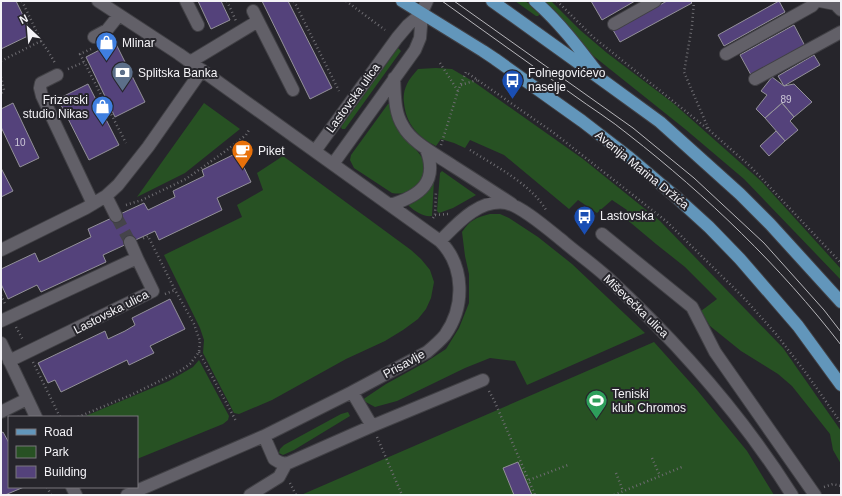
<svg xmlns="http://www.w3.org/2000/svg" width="842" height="496" font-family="Helvetica,sans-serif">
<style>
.green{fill:#275123}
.building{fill:#54427b;stroke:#939199}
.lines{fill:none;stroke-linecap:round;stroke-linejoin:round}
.minor-tunnel{stroke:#45444a;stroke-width:12;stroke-dasharray:12 6;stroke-linecap:butt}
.minor-casing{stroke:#414045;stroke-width:14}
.major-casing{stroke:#414045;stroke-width:14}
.path{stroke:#6e6d72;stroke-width:2.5;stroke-dasharray:1 3;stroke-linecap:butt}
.minor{stroke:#626068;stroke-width:12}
.major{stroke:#6296bb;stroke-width:12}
.tram{stroke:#b7b6ba;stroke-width:1}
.labels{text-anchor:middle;stroke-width:4;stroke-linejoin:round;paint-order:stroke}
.number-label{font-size:10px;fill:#ccc7d8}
.poi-label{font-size:12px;fill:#f4f3f7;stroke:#26252b;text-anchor:start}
.street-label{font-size:12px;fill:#f4f3f7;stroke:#26252b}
</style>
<rect width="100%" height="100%" fill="#26252b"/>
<path class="green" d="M515,1H525L532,6L540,14L538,16H536Z
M543,1H551L580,30L607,53L673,103L761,181L841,269V280L744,179L685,129L586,50Z
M398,48L401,51L345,129H342L341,127Z
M436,68L452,69L474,82L583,159L660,221L783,348L841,431V464L833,450L830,434L792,386L778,374L741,351L710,326L701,311L717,299L685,267L656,244L625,218L627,210L612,200L597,213L578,200L569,209L504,155L470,140L465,148L454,143L441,139L436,146C418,137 406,124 404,103C403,97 404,90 407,84C409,79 414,74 418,69Z
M204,103L240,129L185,173L137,197Z
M388,104H390C392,113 392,121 397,128C408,146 440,161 417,185C410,192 402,195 392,193L354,168L350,160L351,155Z
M283,156L411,250L421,259L430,270L434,282L431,298L426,309L418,319L403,330L385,341L346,359L272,400L239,414L234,413L203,353L204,340L200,328L164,255L242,217L237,205L263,190L257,173Z
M442,171L476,195L453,208L439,213L437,211L440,173Z
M434,180L432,216C423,217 416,212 409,206V205C424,197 426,194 434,180Z
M490,214H500L509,218L538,237L572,264L645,333L527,385L515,361L490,358L465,368L397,401L375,407L362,400L386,384L426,362L446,349L459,328L469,303V274L465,256L462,232C470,220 477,217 490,214Z
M654,342L697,390L747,451L774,495H301Z
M199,360L229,416L228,420L223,424L137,459V417H83L169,381L193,367Z
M348,412L350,416L294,450L283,455L279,453L280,449L284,445L341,414Z"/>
<path class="building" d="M1,1H16L32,34L1,49Z
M198,1H221L230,20L211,29Z
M262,1H288L332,88L310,99Z
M591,1H635L602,20Z
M667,1H690L692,3L620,42L613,30Z
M779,1L785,12L724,46L718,35Z
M794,25L805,46L751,75L740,55Z
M115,42L145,102L115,117L86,57Z
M814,55L820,65L784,86L778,76Z
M772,77L784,86L794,84L812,102L794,117L782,103L765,118L756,109L767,95L761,91Z
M88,84L119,145L89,160L58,99Z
M13,103L39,158L20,167L1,127V109Z
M782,103L794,117L790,121L798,130L785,141L765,118Z
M776,131L785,141L769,156L760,146Z
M237,153L251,182L217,198L222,210L159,240L155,231L103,255L106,262L41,292L37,285L8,299L1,284V269L35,253L39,262L91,237L88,229L144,203L148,210L175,197L173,191L204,176L202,170Z
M1,168L13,191L1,197Z
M170,299L185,329L150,346L154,353L129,365L127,360L61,392L55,380L48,383L38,363L105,331L108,339L125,331L135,325L132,318Z
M3,432L9,443V487H24L5,495H1V433Z
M518,462L532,495H514L503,468Z"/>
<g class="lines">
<path class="minor-tunnel" d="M116,216L130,242"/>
<defs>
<path id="minor" d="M98,1L179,54L440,241C465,266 465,307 445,335C440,341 433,347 427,352L352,392L264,436L127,495
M186,1L198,25
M820,1L835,4L841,10
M253,11L293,90
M614,24L655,1
M94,37L107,30L119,15
M726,54L812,6L816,1
M190,62L258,21
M57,75L41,83L40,88L42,96L93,204
M394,78C395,94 394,112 403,126C412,143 437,155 453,166C472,178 492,191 512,204
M755,79L841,32
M315,151L397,38L408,25L421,14
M333,164L415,50L420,38L421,26V14L427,1
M106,196L116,216
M390,205C420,196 439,182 426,149
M602,234L692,307L715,352L815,495
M440,241C457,224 478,199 506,203C522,206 550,231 564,242C578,254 594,265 608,278C678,343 741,414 792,495
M130,242L137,258
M1,250L86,208L106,196L118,185L148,147L202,70
M1,321L137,258L153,291L9,361
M1,343L36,417
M352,392L372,426
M1,412L27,399
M264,436L274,459L279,462L286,464L372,426L483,380
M72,487L76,495
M250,495L279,477L286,464"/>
<path id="major" d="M402,1L483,51L495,59L582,121L630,158L676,197L709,227L740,259L798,326L841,385
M492,1L605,82L660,122L740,194L770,224L841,302
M535,1C559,22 578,47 597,72"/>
</defs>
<use href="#minor" class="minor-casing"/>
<use href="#major" class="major-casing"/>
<path class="path" d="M227,1L236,21
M294,1L339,91
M346,1L385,30
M557,1L593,37L709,130L751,167L841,263
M694,1L692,26L684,72L709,130
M41,41L48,51L55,63
M91,49L80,54L126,143
M1,61L41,41L22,1
M440,63L458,91
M68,69L84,62
M1,77L4,90L1,94
M461,85L477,80
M441,145L458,91L466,72L554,133L666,221L743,297L776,334L806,373L841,423
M470,150C495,166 531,184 546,210
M126,205L142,200L186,179L227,150L246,135L249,130
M435,215L448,214
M433,218L435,215L436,191
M165,294L175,290
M1,295L6,306
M16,327L23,340
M199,352L236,421
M33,362L60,417
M489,391L494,400L535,495
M78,417L131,395L180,371L190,364L199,352L200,341L194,324L175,290L148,236L142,239
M377,437L402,495
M652,458L660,476
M616,473L623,491
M529,480L568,465
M290,483L296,495
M47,487L51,495
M824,487L833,484L841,486
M614,495L682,467"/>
<use href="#minor" class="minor"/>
<use href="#major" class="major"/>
<path class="tram" d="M442,1C485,32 529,63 572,94C591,108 611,120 629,135C707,196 780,266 841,345
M454,1L633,128L694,178L764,243L824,310L841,332"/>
</g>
<defs>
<symbol id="shop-pin" viewBox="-11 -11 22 30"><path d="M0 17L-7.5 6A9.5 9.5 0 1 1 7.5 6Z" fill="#3f7fe0" stroke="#26252b"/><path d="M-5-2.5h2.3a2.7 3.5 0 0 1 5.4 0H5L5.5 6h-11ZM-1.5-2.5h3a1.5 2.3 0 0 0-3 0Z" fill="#fff"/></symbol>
<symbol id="bank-pin" viewBox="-11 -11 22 30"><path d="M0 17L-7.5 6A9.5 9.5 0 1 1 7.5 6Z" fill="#5c6f8a" stroke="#26252b"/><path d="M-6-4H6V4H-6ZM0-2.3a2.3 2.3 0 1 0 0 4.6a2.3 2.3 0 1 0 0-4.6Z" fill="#fff"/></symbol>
<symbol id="bus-pin" viewBox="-11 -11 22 30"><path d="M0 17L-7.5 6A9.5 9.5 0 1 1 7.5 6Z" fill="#1a4fb4" stroke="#26252b"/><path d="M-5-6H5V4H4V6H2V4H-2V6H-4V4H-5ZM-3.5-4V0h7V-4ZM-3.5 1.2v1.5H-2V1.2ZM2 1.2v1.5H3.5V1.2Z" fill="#fff"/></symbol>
<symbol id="cafe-pin" viewBox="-11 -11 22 30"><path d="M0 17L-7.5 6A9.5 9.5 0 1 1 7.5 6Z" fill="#e8710a" stroke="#26252b"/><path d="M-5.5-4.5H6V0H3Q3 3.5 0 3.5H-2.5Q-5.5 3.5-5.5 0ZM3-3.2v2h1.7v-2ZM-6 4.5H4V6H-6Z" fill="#fff"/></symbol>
<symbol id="stadium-pin" viewBox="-11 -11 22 30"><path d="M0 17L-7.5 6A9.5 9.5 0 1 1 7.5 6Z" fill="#2e9e5b" stroke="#26252b"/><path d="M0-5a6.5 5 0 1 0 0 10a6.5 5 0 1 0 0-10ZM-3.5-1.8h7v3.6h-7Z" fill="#fff"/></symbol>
</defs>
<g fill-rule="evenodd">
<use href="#shop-pin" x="94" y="30" width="25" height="34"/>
<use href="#bank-pin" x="110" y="60" width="25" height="34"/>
<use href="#bus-pin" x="500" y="68" width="25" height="34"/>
<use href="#shop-pin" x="90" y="94" width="25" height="34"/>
<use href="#cafe-pin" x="230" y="138" width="25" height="34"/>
<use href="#bus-pin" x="572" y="204" width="25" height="34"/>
<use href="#stadium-pin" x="584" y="388" width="25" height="34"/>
</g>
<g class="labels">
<g class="number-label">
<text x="786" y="103">89</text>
<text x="20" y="146">10</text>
</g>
<g class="poi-label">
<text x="122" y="47">Mlinar</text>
<text x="138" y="77">Splitska Banka</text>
<text x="528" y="77">Folnegovićevo<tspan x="528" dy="14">naselje</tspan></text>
<text x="88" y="104" text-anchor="end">Frizerski<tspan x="88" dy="14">studio Nikas</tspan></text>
<text x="258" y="155">Piket</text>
<text x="600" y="220">Lastovska</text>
<text x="612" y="398">Teniski<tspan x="612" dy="14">klub Chromos</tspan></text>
</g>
<g class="street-label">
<text transform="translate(353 98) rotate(-54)" y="4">Lastovska ulica</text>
<text transform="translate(642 170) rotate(39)" y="4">Avenija Marina Držića</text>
<text transform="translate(636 306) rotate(44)" y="4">Miševečka ulica</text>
<text transform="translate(111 312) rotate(-27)" y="4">Lastovska ulica</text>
<text transform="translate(404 364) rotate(-29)" y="4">Prisavlje</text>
</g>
</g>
<rect width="842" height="496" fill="none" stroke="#f4f3f7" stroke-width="4"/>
<rect x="8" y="416" width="130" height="72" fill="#26252b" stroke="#78777d"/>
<rect x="16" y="429" width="20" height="6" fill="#6296bb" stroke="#78777d"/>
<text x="44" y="436" font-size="12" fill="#f4f3f7">Road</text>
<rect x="16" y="446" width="20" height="12" fill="#275123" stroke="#78777d"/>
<text x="44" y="456" font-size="12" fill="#f4f3f7">Park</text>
<rect x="16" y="466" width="20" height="12" fill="#54427b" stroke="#78777d"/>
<text x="44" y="476" font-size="12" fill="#f4f3f7">Building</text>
<g transform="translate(28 28) rotate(334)" stroke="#26252b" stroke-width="3" paint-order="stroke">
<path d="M0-3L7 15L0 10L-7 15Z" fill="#f4f3f7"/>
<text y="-6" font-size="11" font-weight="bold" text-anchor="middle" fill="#f4f3f7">N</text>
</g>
</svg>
